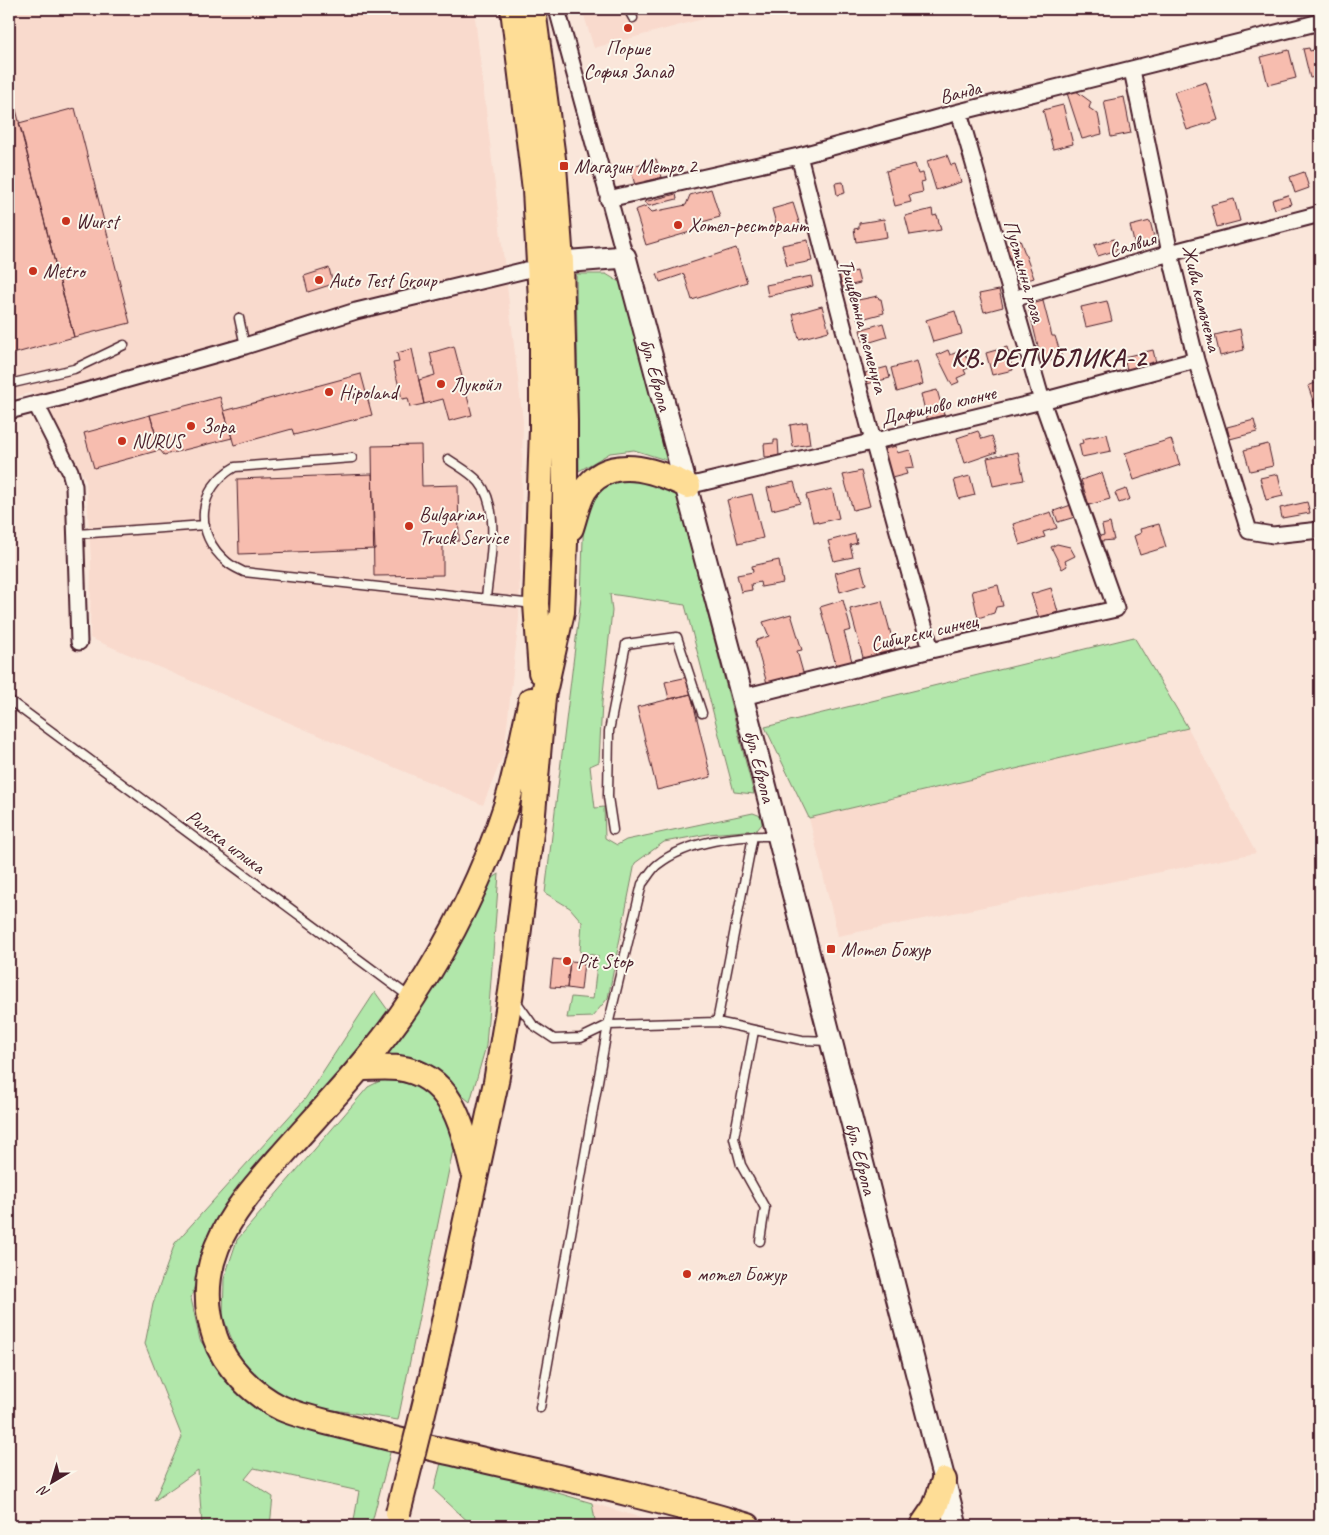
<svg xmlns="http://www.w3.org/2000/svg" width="1329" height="1535" font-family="Caveat,sans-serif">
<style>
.built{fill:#f9dacd}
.green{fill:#b1e7aa;stroke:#7e836a}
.building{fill:#f7bdaf;stroke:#4a1f2b}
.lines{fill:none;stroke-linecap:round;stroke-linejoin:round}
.lane-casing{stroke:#4a1f2b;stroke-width:11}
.street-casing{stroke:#4a1f2b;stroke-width:19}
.secondary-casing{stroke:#4a1f2b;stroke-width:25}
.primary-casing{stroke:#4a1f2b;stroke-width:28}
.lane{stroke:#fbf7ec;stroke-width:8}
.street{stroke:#fbf7ec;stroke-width:15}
.secondary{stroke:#fbf7ec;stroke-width:21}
.primary{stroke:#fedd96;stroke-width:24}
.primary-bridge-casing{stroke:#4a1f2b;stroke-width:28;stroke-linecap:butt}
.primary-bridge{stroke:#fedd96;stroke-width:24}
.poi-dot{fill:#c8321e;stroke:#fbf7ec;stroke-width:2}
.labels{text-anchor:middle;stroke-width:4;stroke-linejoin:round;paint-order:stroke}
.poi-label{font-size:20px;fill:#4a1f2b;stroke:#fbf7ec;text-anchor:start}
.street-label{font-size:20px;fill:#4a1f2b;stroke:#fbf7ec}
.district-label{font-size:25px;font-weight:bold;letter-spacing:1px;fill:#4a1f2b;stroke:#fbf7ec}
</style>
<rect width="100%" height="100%" fill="#fae6da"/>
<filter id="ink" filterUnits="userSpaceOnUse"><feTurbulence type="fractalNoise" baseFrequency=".02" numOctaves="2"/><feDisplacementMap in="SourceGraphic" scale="10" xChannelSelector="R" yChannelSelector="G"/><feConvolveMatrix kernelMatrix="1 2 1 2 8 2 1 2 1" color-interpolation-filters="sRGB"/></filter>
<g filter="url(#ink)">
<path class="built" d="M9,9H474L523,421L519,618L504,753L483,805L90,638L91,560L86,480L32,392L9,399Z
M582,9H740L594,48Z
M1188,728L1256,853L838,936L809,818Z
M592,1503L669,1526H596Z"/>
<path class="green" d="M576,274H606L621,283L669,461L634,450L610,453L579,471Z
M624,476L649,478L677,495L754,794L734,792L685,605L610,594L612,611L602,702L599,762L590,766L595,808L604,807L605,838L617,845L626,840L753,813L761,816L762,824L757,830L708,834L664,842L635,863L608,998L592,1017L567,1018L571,997L593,999L598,956L580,952L582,922L570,908L545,893L581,598L584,510L599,488Z
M1134,637L1188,728L809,818L765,727Z
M499,874L486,1046L470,1102C444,1080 419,1065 388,1053L430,992L467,930L487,882Z
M375,992L390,1013L208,1240L191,1298L200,1340L229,1382L263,1408L391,1449L371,1526H353L359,1491L254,1468L245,1479L273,1497L270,1526H202L198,1470L154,1501L182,1437L145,1344L153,1304L175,1243L305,1099Z
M386,1078C404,1083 431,1088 443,1105C449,1114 452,1126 456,1135L398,1420L296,1404L259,1379L238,1355L223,1317L224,1279L237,1240L368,1087Z
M442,1459L592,1503L596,1526H473L434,1490Z"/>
<path class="building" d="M1309,48L1310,51L1320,48V76L1310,78L1303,49Z
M1289,50L1296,78L1268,85L1261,57Z
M9,82L74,337L9,355Z
M1206,82L1218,120L1187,130L1174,92Z
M1076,91L1091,102L1089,108L1098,114L1102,134L1082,139L1067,93Z
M1124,97L1131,133L1111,137L1104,101Z
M1063,105L1073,144L1053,149L1043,110Z
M75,108L130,323L74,337L19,123Z
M947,155L951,165L955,164L961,182L936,190L927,161Z
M656,159L662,177L635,185L630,167Z
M915,164L918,174L923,173L925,181L921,182L923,192L909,195L911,202L895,206L886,171Z
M1304,172L1309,188L1295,193L1290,177Z
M843,182L845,193L837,195L835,183Z
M711,189L720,217L695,224L697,230L646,245L635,210L646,206L652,212L686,205L690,195Z
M676,194L677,199L649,206L644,202Z
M1288,195L1291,204L1275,209L1272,200Z
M1234,199L1240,221L1217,227L1211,205Z
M793,203L800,225L778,231L772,209Z
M932,209L933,216L937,215L941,230L910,235L905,216Z
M884,219L887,237L856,242L854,229L859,228V223Z
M1150,221L1155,241L1135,246L1130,226Z
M1114,239L1117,250L1098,256L1094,245Z
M808,240L812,261L787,266L782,245Z
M1020,240L1034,278L1019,283L1005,246Z
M736,248L747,282L692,300L684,274L660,282L657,274Z
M329,268L333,284L308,292L304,276Z
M857,271L860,283L839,288L836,276Z
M811,276L813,286L768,296L766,285Z
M999,290L1003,307L984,312L979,294Z
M878,296L879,299H881L884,313L858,320L853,301Z
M1043,301L1052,336H1055L1062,358L1042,363L1028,305Z
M1107,301L1112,321L1086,327L1081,307Z
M822,306L829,331L799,339L793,314Z
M955,311L962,334L933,342L926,320Z
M883,323L887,337L864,344L860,330Z
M1240,329L1244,350L1220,356L1215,335Z
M454,346L472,415L449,421L443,399L424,404L419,380L435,375L430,353Z
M1007,347L1013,370L992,375L986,353Z
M412,349L424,404L410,407L408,398L402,399L393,363L399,362L397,353Z
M948,350L950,355L963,350L971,367L964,370L966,374L957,378L959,382L952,385L937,355Z
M1153,350L1157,367L1128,374L1124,357Z
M917,361L923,384L897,392L891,368Z
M887,367L890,378L867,384L865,373Z
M361,374L372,415L294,435L292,429L234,445L224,411Z
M1320,381V407L1316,409L1308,386Z
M937,390L944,415L927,419L921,394Z
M220,397L232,438L164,455L160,450L150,415Z
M150,415L160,450L94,468L84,433Z
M1254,420L1257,432L1230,439L1227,427Z
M807,422L810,444L793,447L790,425Z
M978,431L982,439L992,436L997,452L965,463L957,438Z
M1107,434L1111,451L1082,457L1079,444L1083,443L1082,439Z
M1171,439L1180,465L1134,480L1125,453Z
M774,440H778L779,456L765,457L764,444L774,443Z
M1268,444L1273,466L1250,471L1244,450Z
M421,445L422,486L458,485L459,541H443V575L374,576L372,446Z
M896,446L897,453L910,450L914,467L905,468L907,474L888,479L881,450Z
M1018,452L1024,480L993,486L987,458Z
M861,471L870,506L853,510L843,475Z
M1102,473L1110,499L1089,505L1081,480Z
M372,474L375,549L239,554L237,479Z
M1278,474L1283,496L1266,500L1260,478Z
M970,476L975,495L959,499L954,480Z
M794,482L800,503L772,510L767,488Z
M832,489L839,518L818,523L817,521L813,522L806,495Z
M1126,489L1130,499L1119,503L1115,493Z
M752,494L763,538L738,544L727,500Z
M1307,502L1310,513L1282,518L1280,508Z
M1071,505L1075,517L1058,522L1054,511Z
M1051,512L1057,528L1043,532L1045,537L1020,545L1013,524Z
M1110,523L1114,540L1101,541L1100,536L1104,535L1102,525Z
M1159,524L1166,547L1140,555L1134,536L1141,533L1140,529Z
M855,534L857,543L850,545L853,557L834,561L828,541Z
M1057,544L1070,547L1075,556L1065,561L1067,566L1062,569L1051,547Z
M779,560L783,583L761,587L760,582L751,584L752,590L741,592L737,575L753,572L752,566Z
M861,566L866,584L840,592L835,573Z
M998,585L1003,606L996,607L994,613L978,618L972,591Z
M1051,588L1058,612L1039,618L1031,594Z
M843,600L851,630L844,632L853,665L837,669L820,607Z
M882,601L896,653L864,661L850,609Z
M791,614L802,650L797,651L804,676L768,687L755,641L769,636L763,622Z
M688,677L691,694L669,699L665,682Z
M691,694L711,777L657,790L637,707Z
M553,959L570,961L567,988L550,987Z
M570,961L584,962L581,990L567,988Z"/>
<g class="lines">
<defs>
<path id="lane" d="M628,9L633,18
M239,318L245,346
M9,384L74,369L124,345
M352,458L235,467C197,488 193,534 227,562C231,566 238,569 244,572L534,604
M448,459C458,466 471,473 479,482C502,510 489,565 486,598
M77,534L205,525
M9,700L411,998
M613,830L608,797L609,731L626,644L677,637L702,713
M516,1001L533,1025L554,1039L581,1038L608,1025L717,1022L802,1040L830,1041
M717,1022L753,836
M754,1031L734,1138L741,1165L765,1208L760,1241
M540,1408L608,1025L642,884C647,878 651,870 657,865C688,840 739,835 777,836"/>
<path id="street" d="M557,9L625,257
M1132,70L1170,253L1196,360L1249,531L1273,535L1320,530
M799,156L873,441L931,650
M608,199L799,156L959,112L1320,22
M1013,299L1170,253L1320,214
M36,404L70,471L74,486L79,642
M9,411L79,393L245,346L356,311L547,265
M688,486L1042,401L1196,360
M743,697L931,650L1116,609L1042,401L959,112"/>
<g id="secondary">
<path id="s1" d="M561,262L625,257L751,730L956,1526"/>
</g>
<path id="primary" d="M513,9L535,190L542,318V429L536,604L541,672
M571,528C575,516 578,501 584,491C609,453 655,470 688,486
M531,700C523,734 517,770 507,803C486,869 451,941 412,999C377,1052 332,1099 290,1146C264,1176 232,1209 217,1247C205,1277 205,1307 215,1337C224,1366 254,1395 281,1408C299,1416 319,1420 338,1425C372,1434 406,1442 440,1450C543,1474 647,1495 748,1526
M359,1068C372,1068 386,1067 398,1068C452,1075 462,1125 473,1170
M433,1372L496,1082L511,992L532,825L543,697L562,612L565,543V421L561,262L554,166L533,9
M922,1526L935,1507L944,1480"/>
</defs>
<use href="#lane" class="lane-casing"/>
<use href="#street" class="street-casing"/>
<use href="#secondary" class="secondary-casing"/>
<use href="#primary" class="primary-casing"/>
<use href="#lane" class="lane"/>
<use href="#street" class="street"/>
<use href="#secondary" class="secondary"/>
<use href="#primary" class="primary"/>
<defs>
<path id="primary-bridge" d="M398,1513L433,1372"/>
</defs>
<use href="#primary-bridge" class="primary-bridge-casing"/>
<use href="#primary-bridge" class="primary-bridge"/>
</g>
</g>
<g class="poi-dot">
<circle cx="628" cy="28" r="5"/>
<rect x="559" y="161" width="10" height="10" rx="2.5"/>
<circle cx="66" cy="221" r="5"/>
<circle cx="678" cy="225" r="5"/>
<circle cx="33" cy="271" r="5"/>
<circle cx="319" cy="280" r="5"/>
<circle cx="441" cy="384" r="5"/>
<circle cx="329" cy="392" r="5"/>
<circle cx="191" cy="426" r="5"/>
<circle cx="122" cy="441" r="5"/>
<circle cx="409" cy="526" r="5"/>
<rect x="826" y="944" width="10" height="10" rx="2.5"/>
<circle cx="567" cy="961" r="5"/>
<circle cx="687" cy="1274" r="5"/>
</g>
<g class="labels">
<g class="poi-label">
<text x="628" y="55" text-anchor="middle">Порше<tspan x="628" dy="23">София Запад</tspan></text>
<text x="574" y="173">Магазин Метро 2</text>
<text x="76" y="228">Wurst</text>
<text x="688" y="232">Хотел-ресторант</text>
<text x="43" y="278">Metro</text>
<text x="329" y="287">Auto Test Group</text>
<text x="451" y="391">Лукойл</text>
<text x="339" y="399">Hipoland</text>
<text x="201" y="433">Зора</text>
<text x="132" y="448">NURUS</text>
<text x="419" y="521">Bulgarian<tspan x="419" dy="23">Truck Service</tspan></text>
<text x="841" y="956">Мотел Божур</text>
<text x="577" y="968">Pit Stop</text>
<text x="697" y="1281">мотел Божур</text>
</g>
<g class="street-label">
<text transform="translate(960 92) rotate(-14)" y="7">Ванда</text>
<text transform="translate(1132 244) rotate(-16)" y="7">Салвия</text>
<text transform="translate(1025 271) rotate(74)" y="7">Пустинна роза</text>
<text transform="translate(1202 298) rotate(76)" y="7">Живи камъчета</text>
<text transform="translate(864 326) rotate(75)" y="7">Трицветна теменуга</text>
<text dy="7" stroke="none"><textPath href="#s1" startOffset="186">бул. Европа</textPath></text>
<text transform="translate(938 405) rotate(-13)" y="7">Дафиново клонче</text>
<text transform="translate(924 632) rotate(-13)" y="7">Сибирски синчец</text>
<text dy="7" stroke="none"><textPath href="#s1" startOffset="591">бул. Европа</textPath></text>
<text transform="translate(226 841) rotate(37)" y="7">Рилска иглика</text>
<text dy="7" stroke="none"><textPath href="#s1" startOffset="996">бул. Европа</textPath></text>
</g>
<g class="district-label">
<text x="1049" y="366">КВ. РЕПУБЛИКА-2</text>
</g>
</g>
<rect width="1329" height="1535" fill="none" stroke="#fbf7ec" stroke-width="30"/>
<rect x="15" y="15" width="1299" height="1505" fill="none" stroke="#4a1f2b" stroke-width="2" filter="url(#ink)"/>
<g transform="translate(52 1482) rotate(218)" stroke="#fbf7ec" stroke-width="4" paint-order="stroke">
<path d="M0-4L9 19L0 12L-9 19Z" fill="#4a1f2b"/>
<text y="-8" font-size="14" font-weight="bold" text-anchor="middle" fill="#4a1f2b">N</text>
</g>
</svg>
